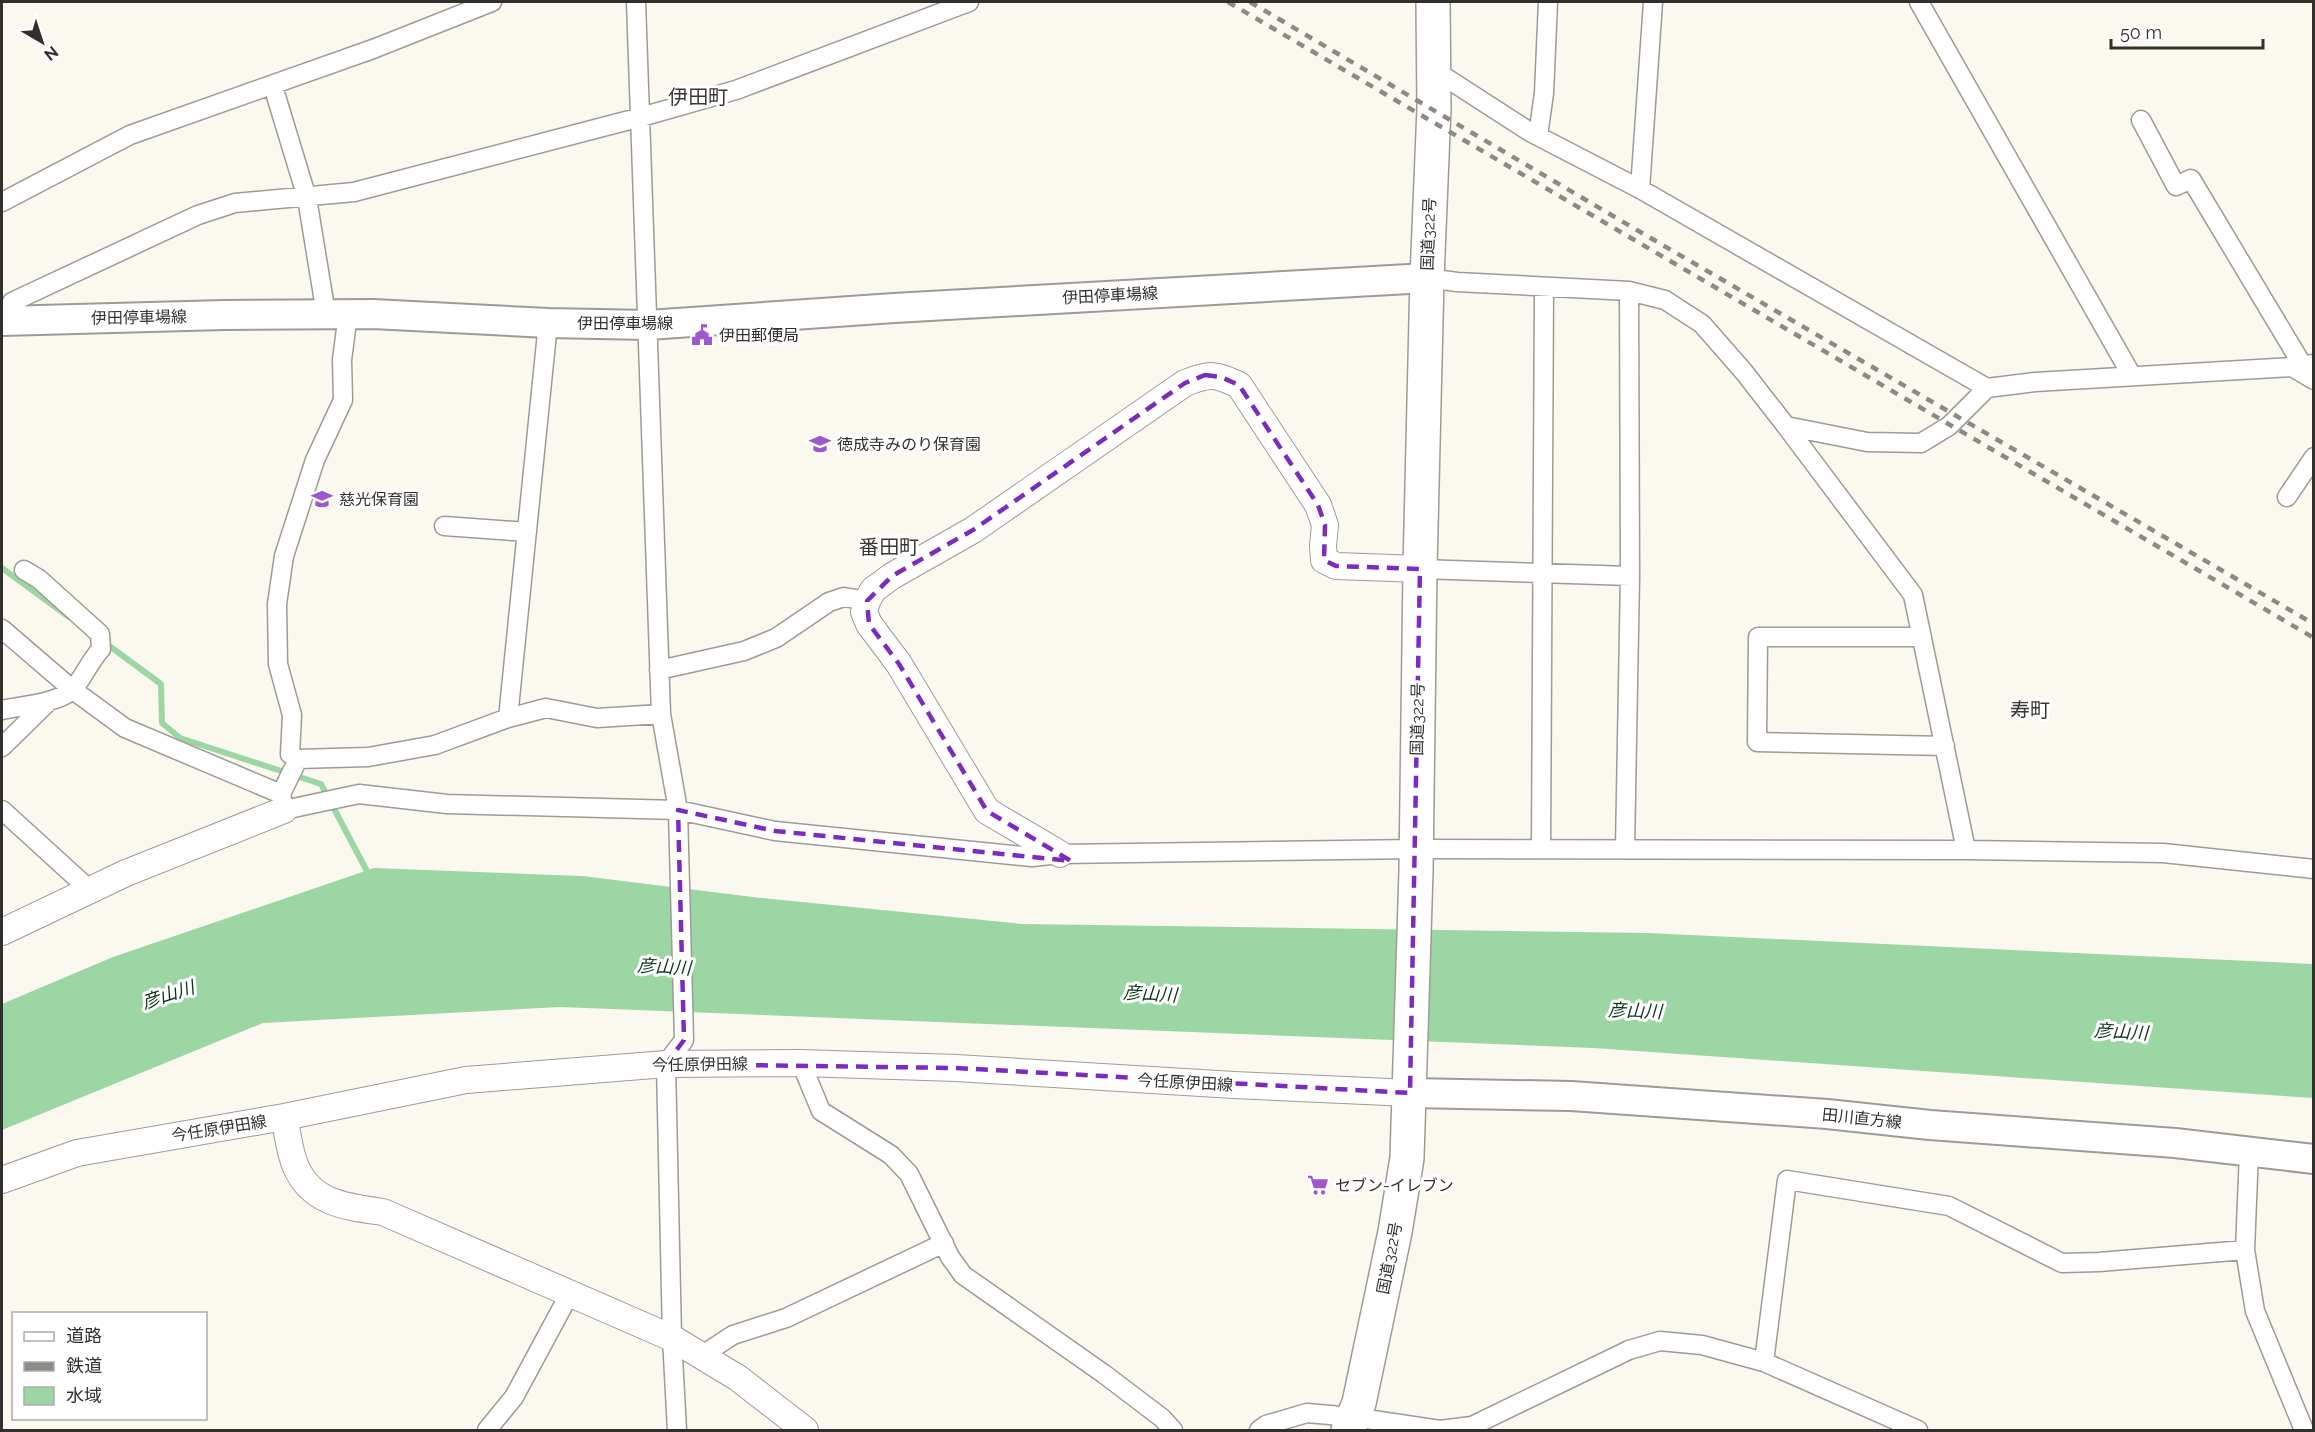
<svg xmlns="http://www.w3.org/2000/svg" width="2315" height="1432" font-family="Raleway,'Noto Sans JP',sans-serif">
<style>
.water{fill:#9dd6a5}
.lines{fill:none;stroke-linecap:round;stroke-linejoin:round}
.stream{stroke:#9dd6a5;stroke-width:6}
.street-casing{stroke:#9e9b94;stroke-width:21}
.secondary-casing{stroke:#9e9b94;stroke-width:28}
.primary-casing{stroke:#9e9b94;stroke-width:32}
.highway-casing{stroke:#9e9b94;stroke-width:36}
.street{stroke:#fff;stroke-width:18}
.secondary{stroke:#fff;stroke-width:26}
.primary{stroke:#fff;stroke-width:28}
.highway{stroke:#fff;stroke-width:33}
.rail{stroke:#8c8a84;stroke-width:4.5;stroke-dasharray:8 8;stroke-linecap:butt}
.marked{fill:none;stroke:#7b2cbf;stroke-width:4.5;stroke-dasharray:12 8;stroke-linejoin:round}
.labels{text-anchor:middle;stroke-width:6;stroke-linejoin:round;paint-order:stroke}
.street-label{font-size:16px;fill:#31302d;stroke:#fff}
.poi-label{font-size:16px;fill:#31302d;stroke:#fff;text-anchor:start}
.water-label{font-size:18px;font-style:italic;fill:#0a3415;stroke:#fff}
.quarter-label{font-size:20px;fill:#3a3832;stroke:#fff}
</style>
<rect width="100%" height="100%" fill="#fbf8f0"/>
<path class="water" d="M374,868L582,876L761,898L1022,924L1648,933L2313,964V1098L1593,1048L560,1007L263,1023L2,1130V1004L113,957Z"/>
<g class="lines">
<path class="stream" d="M2,568L69,617
M104,642L161,684L162,723L180,738L321,784L370,877"/>
<defs>
<path id="street" d="M636,2L661,714L678,810L684,1040L666,1064L672,1338L677,1430
M1919,2L2132,376
M1434,70L1530,132L1640,189L1987,388L2035,382L2292,367L2314,364
M276,96L307,198L326,314
M2141,120L2176,186L2191,179L2303,366
M1538,136L1544,93L1548,2
M1640,189L1653,2
M2,202L130,135L373,49L492,2
M1427,278L1457,282L1629,291L1665,300L1702,324L1744,372L1786,426L1867,442L1921,443L1949,426L1987,388
M348,314L342,360L343,400L315,460L284,556L277,604L278,664L292,715L290,754L298,759L368,757L435,745L508,718L546,708L597,718L661,714
M6,320L12,302L198,215L235,203L354,192L641,117L736,90L969,2
M2292,367L2314,380
M1786,426L1913,595L1966,850
M2287,497L2314,457
M444,526L527,532
M1420,569L1630,576
M2,629L73,690L125,728L281,794
M1922,637H1758L1757,742L1945,746
M659,670L744,651L776,638L829,602L844,597L867,601
M2,710C21,706 61,703 74,688C84,676 90,661 101,649L100,634L39,579L24,570
M508,718L548,323
M2,747L49,701
M298,759L281,794L284,810L359,794L447,804L678,810L775,831L1032,857L1060,854L1415,849L1966,850L2163,853L2314,869
M2,810L90,890
M1541,849L1544,287
M1625,849L1630,576L1629,291
M801,1063L821,1111L891,1155L909,1174L950,1257L963,1275L1104,1374L1162,1418L1173,1430
M2249,1152L2245,1250L2255,1311L2304,1430
M701,1356L733,1335L786,1318L944,1243
M487,1430L514,1397L570,1293
M1259,1430L1266,1425L1307,1413L1353,1417L1440,1430L1472,1426L1629,1350L1660,1341L1702,1345L1764,1362
M1918,1430L1764,1362L1787,1180L1949,1206L2062,1263L2099,1262L2245,1250"/>
<path id="secondary" d="M1060,854L987,811L899,664L869,624L864,612L867,601L873,590L892,576L973,530L1185,383C1211,373 1215,374 1239,385L1318,505L1325,525L1323,546L1324,560L1336,566L1420,569
M2,932L126,873L284,810
M284,1117C288,1133 289,1152 296,1167C312,1204 348,1207 383,1212L672,1338L738,1378L805,1430
M2,1180L77,1153L284,1117L466,1080L666,1064L801,1063L956,1068L1234,1085L1410,1093"/>
<path id="primary" d="M2,321L224,315L373,314L548,323L648,325L894,308L1427,278
M1410,1093L1571,1096L1827,1114L1930,1125L2175,1143L2314,1159"/>
<path id="highway" d="M1348,1430L1359,1403L1395,1232L1407,1158L1416,871L1420,569L1427,278L1434,108L1433,2"/>
</defs>
<use href="#street" class="street-casing"/>
<use href="#secondary" class="secondary-casing"/>
<use href="#primary" class="primary-casing"/>
<use href="#highway" class="highway-casing"/>
<use href="#street" class="street"/>
<use href="#secondary" class="secondary"/>
<use href="#primary" class="primary"/>
<use href="#highway" class="highway"/>
<path class="rail" d="M2,2H3
M1228,2L2314,638
M1250,2L1642,233L2314,624"/>
</g>
<path class="marked" d="M1205,375L1221,377L1239,385L1318,505L1325,525L1324,560L1336,566L1420,569L1410,1093L956,1068L666,1064L684,1040L678,810L775,831L1071,861L987,811L899,664L869,624L867,601L892,576L973,530L1185,383Z"/>
<defs>
<symbol id="civic-bare" viewBox="-9 -9 18 18"><path d="M-.6-6.5H3V-4.5H.6V-3L4-1V1h2V6H-6V1h2V-1L-.6-3ZM-1.2 2.5V6h2.4V2.5Z" fill="#9e57cc" stroke="#fff" stroke-width="2.5" paint-order="stroke"/></symbol>
<symbol id="school-bare" viewBox="-9 -9 18 18"><path d="M0-5L7-2L0 1L-7-2ZM-4 1L0 2.5L4 1V4Q0 6-4 4Z" fill="#9e57cc" stroke="#fff" stroke-width="2.5" paint-order="stroke"/></symbol>
<symbol id="supermarket-bare" viewBox="-9 -9 18 18"><path d="M-6-5.5h2.5l.6 2H6L4.5 2H-2.5L-4.4-4H-6ZM-1.5 3.2a1.3 1.3 0 1 0 .1 0ZM3 3.2a1.3 1.3 0 1 0 .1 0Z" fill="#9e57cc" stroke="#fff" stroke-width="2.5" paint-order="stroke"/></symbol>
</defs>
<g fill-rule="evenodd">
<use href="#civic-bare" x="687" y="320" width="30" height="30"/>
<use href="#school-bare" x="805" y="429" width="30" height="30"/>
<use href="#school-bare" x="307" y="484" width="30" height="30"/>
<use href="#supermarket-bare" x="1303" y="1170" width="30" height="30"/>
</g>
<g class="labels">
<g class="street-label">
<text transform="translate(1428 234) rotate(-88)" y="6">国道322号</text>
<text transform="translate(1110 295) rotate(-3)" y="6">伊田停車場線</text>
<text transform="translate(139 317) rotate(-1)" y="6">伊田停車場線</text>
<text x="625" y="329">伊田停車場線</text>
<text transform="translate(1417 719) rotate(-89)" y="6">国道322号</text>
<text transform="translate(700 1064) rotate(-1)" y="6">今任原伊田線</text>
<text transform="translate(1185 1082) rotate(3)" y="6">今任原伊田線</text>
<text transform="translate(1862 1118) rotate(6)" y="6">田川直方線</text>
<text transform="translate(219 1128) rotate(-9)" y="6">今任原伊田線</text>
<text transform="translate(1389 1258) rotate(-79)" y="6">国道322号</text>
</g>
<g class="poi-label">
<text x="719" y="341">伊田郵便局</text>
<text x="837" y="450">徳成寺みのり保育園</text>
<text x="339" y="505">慈光保育園</text>
<text x="1335" y="1191">セブン-イレブン</text>
</g>
<g class="water-label">
<text transform="translate(664 967) rotate(3)" y="6">彦山川</text>
<text transform="translate(1150 994) rotate(3)" y="6">彦山川</text>
<text transform="translate(168 995) rotate(-18)" y="6">彦山川</text>
<text transform="translate(1635 1011) rotate(2)" y="6">彦山川</text>
<text transform="translate(2121 1032) rotate(3)" y="6">彦山川</text>
</g>
<g class="quarter-label">
<text x="698" y="104">伊田町</text>
<text x="889" y="554">番田町</text>
<text x="2030" y="717">寿町</text>
</g>
</g>
<rect width="2315" height="1432" fill="none" stroke="#31302d" stroke-width="6"/>
<rect x="12" y="1312" width="195" height="108" fill="#ffffff" stroke="#adacab" stroke-width="1.5"/>
<rect x="24" y="1332" width="30" height="9" fill="#ffffff" stroke="#adacab" stroke-width="1.5"/>
<text x="66" y="1342" font-size="18" fill="#31302d">道路</text>
<rect x="24" y="1362" width="30" height="9" fill="#8c8a84" stroke="#adacab" stroke-width="1.5"/>
<text x="66" y="1372" font-size="18" fill="#31302d">鉄道</text>
<rect x="24" y="1387" width="30" height="18" fill="#9dd6a5" stroke="#adacab" stroke-width="1.5"/>
<text x="66" y="1402" font-size="18" fill="#31302d">水域</text>
<g transform="translate(42 42) rotate(141)" stroke="#ffffff" stroke-width="4.5" paint-order="stroke">
<path d="M0-4.5L10 22L0 15L-10 22Z" fill="#31302d"/>
<text y="-9" font-size="16" font-weight="bold" text-anchor="middle" fill="#31302d">N</text>
</g>
<path d="M2111 39v9h152v-9" fill="none" stroke="#31302d" stroke-width="3"/>
<text x="2120" y="39" font-size="18" fill="#31302d" stroke="#ffffff" stroke-width="4.5" paint-order="stroke">50 m</text>
</svg>
